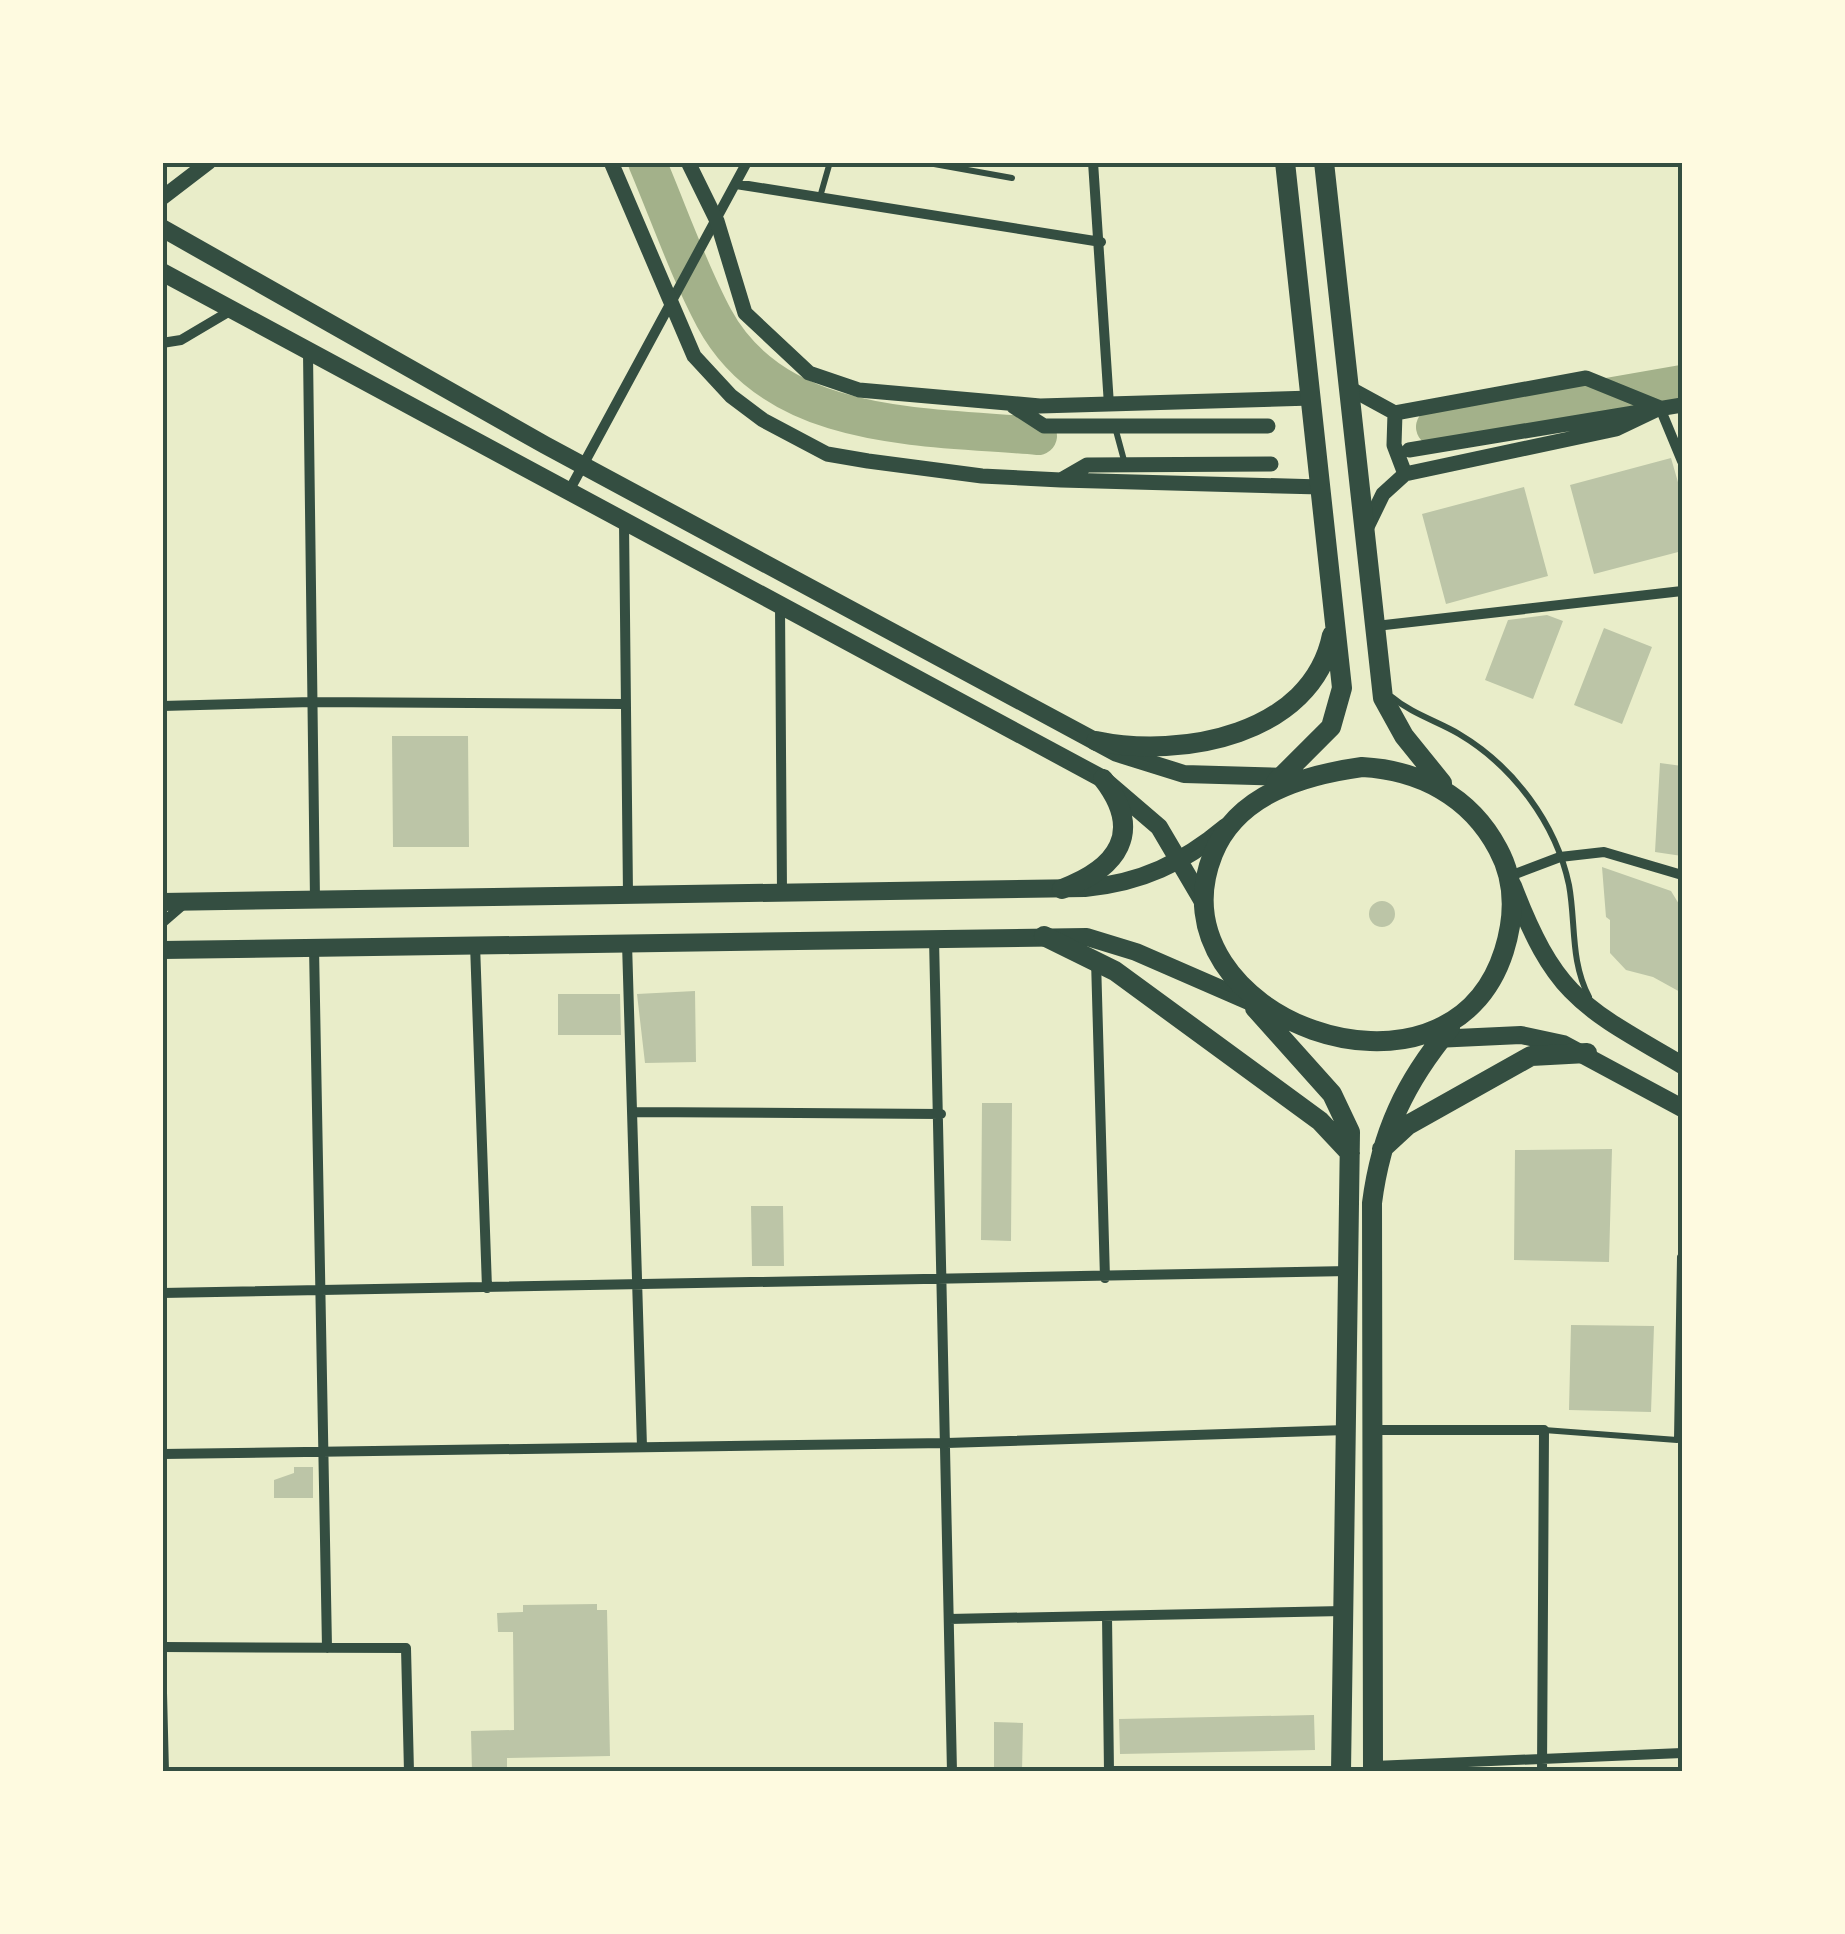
<svg xmlns="http://www.w3.org/2000/svg" width="1845" height="1934" font-family="Lora,serif">
<style>
.lines{fill:none;stroke-linecap:round;stroke-linejoin:round}
.river{stroke:#a3b18a;stroke-width:38}
.building{fill:#bcc5a7}
.service{stroke:#344e41;stroke-width:6}
.minor{stroke:#344e41;stroke-width:10}
.tertiary{stroke:#344e41;stroke-width:15}
.secondary{stroke:#344e41;stroke-width:18}
.primary{stroke:#344e41;stroke-width:20}
.neatline{fill:none;stroke:#344e41;stroke-width:4}
</style>
<rect width="100%" height="100%" fill="#e9edc9"/>
<g class="lines">
<path class="river" d="M647,162C669,214 688,269 714,318C776,433 925,426 1038,436
M1435,427L1682,384"/>
</g>
<path class="building" d="M1671,458L1682,496V551L1594,574L1570,485Z
M1524,487L1548,576L1446,604L1422,514Z
M1547,615L1563,621L1533,699L1485,680L1508,620Z
M1604,628L1652,647L1622,724L1574,705Z
M392,736H468L469,847H393Z
M1660,763L1682,766V856L1655,852Z
M1602,867L1671,891L1682,909V993L1653,977L1626,970L1610,953V920L1606,917Z
M1369 914a13 13 0 1 1 26 0a13 13 0 1 1-26 0Z
M695,991L696,1062L645,1063L637,994Z
M558,994H620L621,1035H558Z
M982,1103H1012L1011,1241L981,1240Z
M1612,1149L1609,1262L1514,1260L1515,1150Z
M751,1206H783L784,1266H752Z
M1571,1325L1654,1326L1651,1412L1569,1410Z
M294,1467H313V1498H274V1480L294,1473Z
M597,1604V1610H607L610,1756L507,1758V1772H472L471,1731L514,1730L513,1632H498L497,1613L523,1612V1605Z
M1314,1715L1315,1750L1120,1754L1119,1719Z
M994,1722L1023,1723L1022,1772H994Z"/>
<g class="lines">
<path class="service" d="M923,162L1012,178
M820,197L830,162
M1115,427L1125,464
M1392,697C1412,714 1437,721 1459,734C1513,766 1556,823 1569,885C1576,923 1570,961 1589,997
M1544,1430L1677,1440L1680,1257"/>
<path class="minor" d="M1093,162L1109,405
M736,184L1101,242
M162,343L181,340L230,311
M308,353L315,900
M1660,408L1682,461
M569,491L747,162
M624,522L628,895
M780,605L782,893
M1376,626L1682,591
M162,706L312,702L626,704
M1510,876L1560,857L1604,852L1682,875
M162,923L184,904
M934,938L952,1772
M627,943L642,1447
M475,944L487,1288
M314,947L327,1648
M1096,960L1105,1278
M633,1112L941,1114
M162,1293L1349,1271
M1373,1430H1544L1542,1772
M162,1454L947,1443L1346,1430
M1107,1616L1109,1772
M949,1619L1343,1611
M162,1647L406,1648L409,1772
M162,1693L164,1772
M1374,1766L1682,1753
M1109,1771H1340"/>
<path class="tertiary" d="M611,162L694,356L731,396L763,420L827,454L868,461L982,476L1061,480L1087,465L1271,464
M688,162L717,221L745,313L809,373L859,390L1040,406L1312,398
M162,198L209,162
M1351,389L1395,413L1586,378L1660,408
M1013,406L1044,426H1268
M1395,413L1394,445L1405,474
M1409,450L1682,405
M1061,480L1321,487
M1366,529L1383,494L1405,474L1616,429L1660,408"/>
<path class="secondary" d="M162,228L545,445L1117,753L1184,774L1289,777
M162,272L1103,779L1159,827L1202,900
M1513,886C1556,998 1583,1007 1682,1065
M162,902L1085,888C1141,883 1183,863 1226,827
M162,950L1087,937L1136,952L1267,1009
M1435,1039L1521,1035L1563,1044L1682,1108"/>
<path class="primary" d="M1324,162L1383,698L1404,736L1442,783
M1096,741C1181,759 1312,735 1332,635
M1362,767C1419,770 1470,796 1498,849C1516,882 1515,916 1504,951C1448,1128 1148,1017 1213,854C1237,794 1304,775 1362,767Z
M1276,782L1331,727L1342,688L1285,162
M1062,889C1118,868 1144,832 1103,779
M1044,936L1115,971L1320,1121L1350,1153
M1255,1008L1332,1094L1350,1132L1341,1772
M1382,1149L1408,1125L1531,1056L1587,1053
M1373,1772L1372,1203C1381,1133 1405,1082 1450,1028"/>
</g>
<rect width="1845" height="1934" fill="none" stroke="#fefae0" stroke-width="330"/>
<rect x="165" y="165" width="1515" height="1604" class="neatline"/>
</svg>
